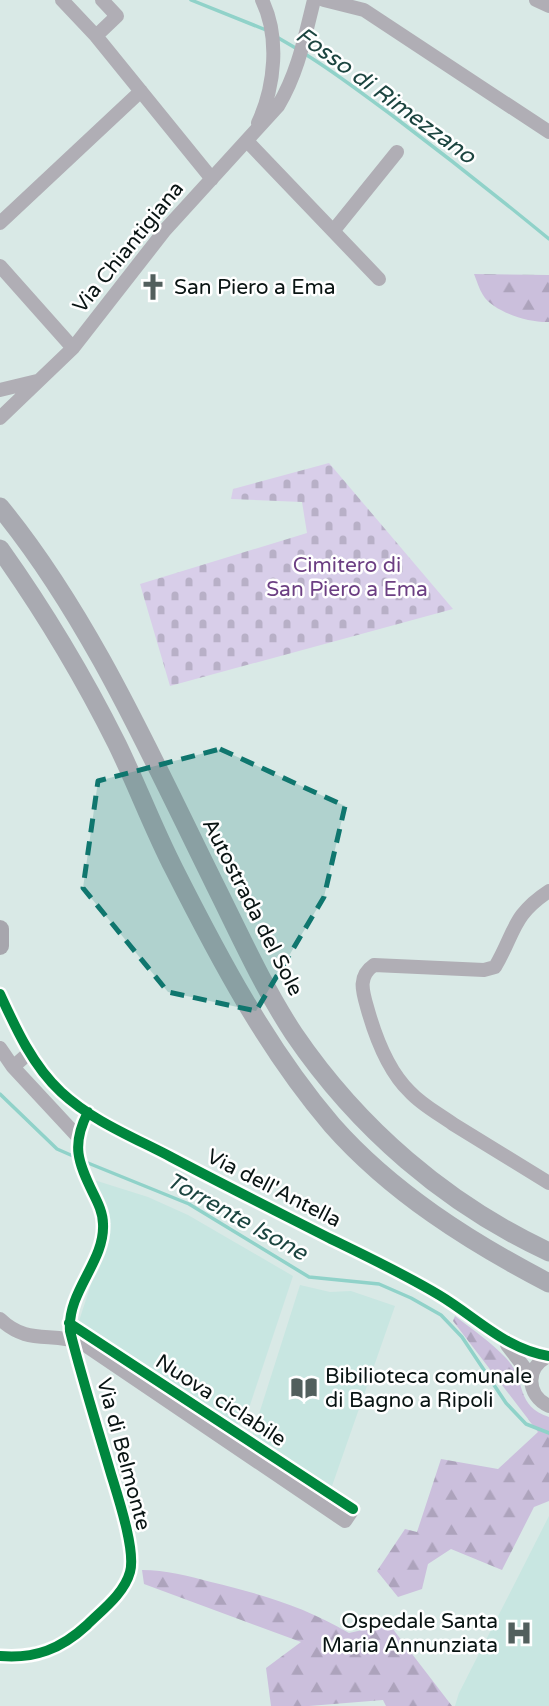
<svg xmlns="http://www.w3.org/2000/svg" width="549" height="1706" font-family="'Varela Round',sans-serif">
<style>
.built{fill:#c8e6e1}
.forest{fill:url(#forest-firs)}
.cemetery{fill:url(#cemetery-stones)}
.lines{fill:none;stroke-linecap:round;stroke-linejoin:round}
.stream{stroke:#90d2c9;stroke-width:3.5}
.minor{stroke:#b0aeb5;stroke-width:14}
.major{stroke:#a7a6ad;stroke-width:18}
.highway{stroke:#a9aab1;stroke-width:19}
.cycleway-casing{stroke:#fff;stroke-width:15}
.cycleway{stroke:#00873e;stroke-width:10}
.marked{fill:#0f766e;fill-opacity:0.2;stroke:#0f766e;stroke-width:5;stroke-dasharray:14 9;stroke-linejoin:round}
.labels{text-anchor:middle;stroke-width:5;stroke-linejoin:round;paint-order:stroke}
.street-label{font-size:21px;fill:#091413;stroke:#fff}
.poi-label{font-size:21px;fill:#091413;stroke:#fff;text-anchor:start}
.park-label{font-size:21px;fill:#6c3f83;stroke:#fff}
.water-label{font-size:23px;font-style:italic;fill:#1c4540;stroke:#fff}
</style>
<defs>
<pattern id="forest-firs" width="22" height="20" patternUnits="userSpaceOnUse" patternTransform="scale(1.75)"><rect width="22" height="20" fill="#cbbfdc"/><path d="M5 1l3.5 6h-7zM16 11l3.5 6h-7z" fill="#ada3bc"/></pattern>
<pattern id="cemetery-stones" width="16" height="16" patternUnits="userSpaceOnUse" patternTransform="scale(1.75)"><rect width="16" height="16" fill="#d8cee9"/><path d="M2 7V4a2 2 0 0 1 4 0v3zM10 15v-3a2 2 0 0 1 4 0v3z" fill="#b8b0c7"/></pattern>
</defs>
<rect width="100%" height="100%" fill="#d9e9e6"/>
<path class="built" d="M94,1180L148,1197L188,1215L293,1276L245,1420L230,1428L81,1329L78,1324L93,1278L109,1241L110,1221Z
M300,1285L330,1292L351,1291L395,1306L332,1486L328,1489L321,1488L257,1446L253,1441V1433Z
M549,1516V1706H455L459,1693Z"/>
<path class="forest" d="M474,274L549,275V322C530,323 493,312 483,295C479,289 477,281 474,274Z
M455,1316C472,1329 492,1343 506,1358C528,1382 514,1405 549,1417V1501L534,1507L502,1570L451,1549L428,1564L422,1589L398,1597L377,1571L405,1529L417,1532L441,1459L498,1469L538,1432L453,1321Z
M142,1570C166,1570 188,1576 211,1582C261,1594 305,1607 349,1633L389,1624L452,1706H386L383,1700L309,1706H271L266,1668L301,1642L144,1584Z"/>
<path class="cemetery" d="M329,463L453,609L170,686L140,584L307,533L302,502L231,499L233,489Z"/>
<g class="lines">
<path class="stream" d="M191,0L266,30
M275,36L299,50
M305,54C336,73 364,95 393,116C446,156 498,197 549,239
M0,1094L57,1149L73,1156
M83,1161L189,1204L309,1277L379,1284L411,1298L441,1315L462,1337L506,1403L526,1424L549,1433"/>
<path class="minor" d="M62,0L96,36L117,16L102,0
M324,0L364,10L549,132
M536,0L549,6
M96,36L212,179
M258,123C275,86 280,37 262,0
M247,141L379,279
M0,223L141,91
M334,230L397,152
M0,266L73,348
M0,390L37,381
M0,418L73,348L165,230L278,106C298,73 305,36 314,0
M549,891C512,915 515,933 495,967L484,970L374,965C358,976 362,990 367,1007C375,1036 388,1071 410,1092C422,1105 439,1114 453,1124C485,1144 517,1163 549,1183
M0,994C16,1029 33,1066 61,1092C92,1121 135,1138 171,1157C224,1185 278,1212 331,1239C368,1257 404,1274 439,1295C476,1317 505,1349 549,1356
M0,1048L13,1067L30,1052
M13,1067L78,1137
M0,1319C28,1346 51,1331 82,1343L345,1521L353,1509
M507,1345L531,1376
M549,1356C525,1367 526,1395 549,1406
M0,1656C35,1659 61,1649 87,1625C102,1610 124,1594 130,1572C136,1551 118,1497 111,1474C97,1426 82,1379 70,1331C67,1291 105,1262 103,1224C103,1213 98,1203 93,1193C78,1162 71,1145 88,1112"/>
<path class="major" d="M0,929V946"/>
<path class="highway" d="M0,507C90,617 152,758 215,885C240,935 263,987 294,1034C358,1128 446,1204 549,1252
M0,549C44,611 83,676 117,744C137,785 153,828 174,869C219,958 267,1049 332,1125C391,1192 470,1242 549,1283"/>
<defs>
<path id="cycleway" d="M0,994C16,1029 33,1066 61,1092C92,1121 135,1138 171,1157C224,1185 278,1212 331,1239C368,1257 404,1274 439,1295C476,1317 505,1349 549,1356
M69,1323L353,1509
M0,1656C35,1659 61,1649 87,1625C102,1610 124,1594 130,1572C136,1551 118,1497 111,1474C97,1426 82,1379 70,1331C67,1291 105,1262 103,1224C103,1213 98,1203 93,1193C78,1162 71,1145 88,1112"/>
</defs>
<use href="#cycleway" class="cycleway-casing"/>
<use href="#cycleway" class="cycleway"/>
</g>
<path class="marked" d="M220,749L345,806L324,897L256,1011L168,992L83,888L98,781Z"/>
<defs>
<symbol id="church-bare" viewBox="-9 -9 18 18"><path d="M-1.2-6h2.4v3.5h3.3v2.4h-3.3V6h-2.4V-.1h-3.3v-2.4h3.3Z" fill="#525f5d" stroke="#fff" stroke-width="2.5" paint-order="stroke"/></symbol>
<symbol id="library-bare" viewBox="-9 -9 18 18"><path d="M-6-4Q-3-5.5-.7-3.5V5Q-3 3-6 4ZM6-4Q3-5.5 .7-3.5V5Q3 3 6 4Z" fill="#525f5d" stroke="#fff" stroke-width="2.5" paint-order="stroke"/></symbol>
<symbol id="hospital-bare" viewBox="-9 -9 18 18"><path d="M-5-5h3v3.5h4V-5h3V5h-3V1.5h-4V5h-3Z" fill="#525f5d" stroke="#fff" stroke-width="2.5" paint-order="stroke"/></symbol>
</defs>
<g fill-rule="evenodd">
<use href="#church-bare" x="134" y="268" width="38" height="38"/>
<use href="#library-bare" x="285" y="1369" width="38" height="38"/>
<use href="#hospital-bare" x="500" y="1614" width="38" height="38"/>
</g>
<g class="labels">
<g class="street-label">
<text transform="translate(128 247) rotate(-51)" y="7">Via Chiantigiana</text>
<text transform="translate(253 907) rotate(63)" y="7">Autostrada del Sole</text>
<text transform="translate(274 1188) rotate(27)" y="7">Via dell'Antella</text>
<text transform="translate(221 1400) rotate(33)" y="7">Nuova ciclabile</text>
<text transform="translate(124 1454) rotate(75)" y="7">Via di Belmonte</text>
</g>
<g class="poi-label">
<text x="174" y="294">San Piero a Ema</text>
<text x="325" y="1383">Bibilioteca comunale<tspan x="325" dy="24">di Bagno a Ripoli</tspan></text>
<text x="498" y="1628" text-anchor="end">Ospedale Santa<tspan x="498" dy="24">Maria Annunziata</tspan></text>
</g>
<g class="park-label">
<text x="347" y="572">Cimitero di<tspan x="347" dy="24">San Piero a Ema</tspan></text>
</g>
<g class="water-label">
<text transform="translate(386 95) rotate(36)" y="8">Fosso di Rimezzano</text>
<text transform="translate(237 1216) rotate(29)" y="8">Torrente Isone</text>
</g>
</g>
</svg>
